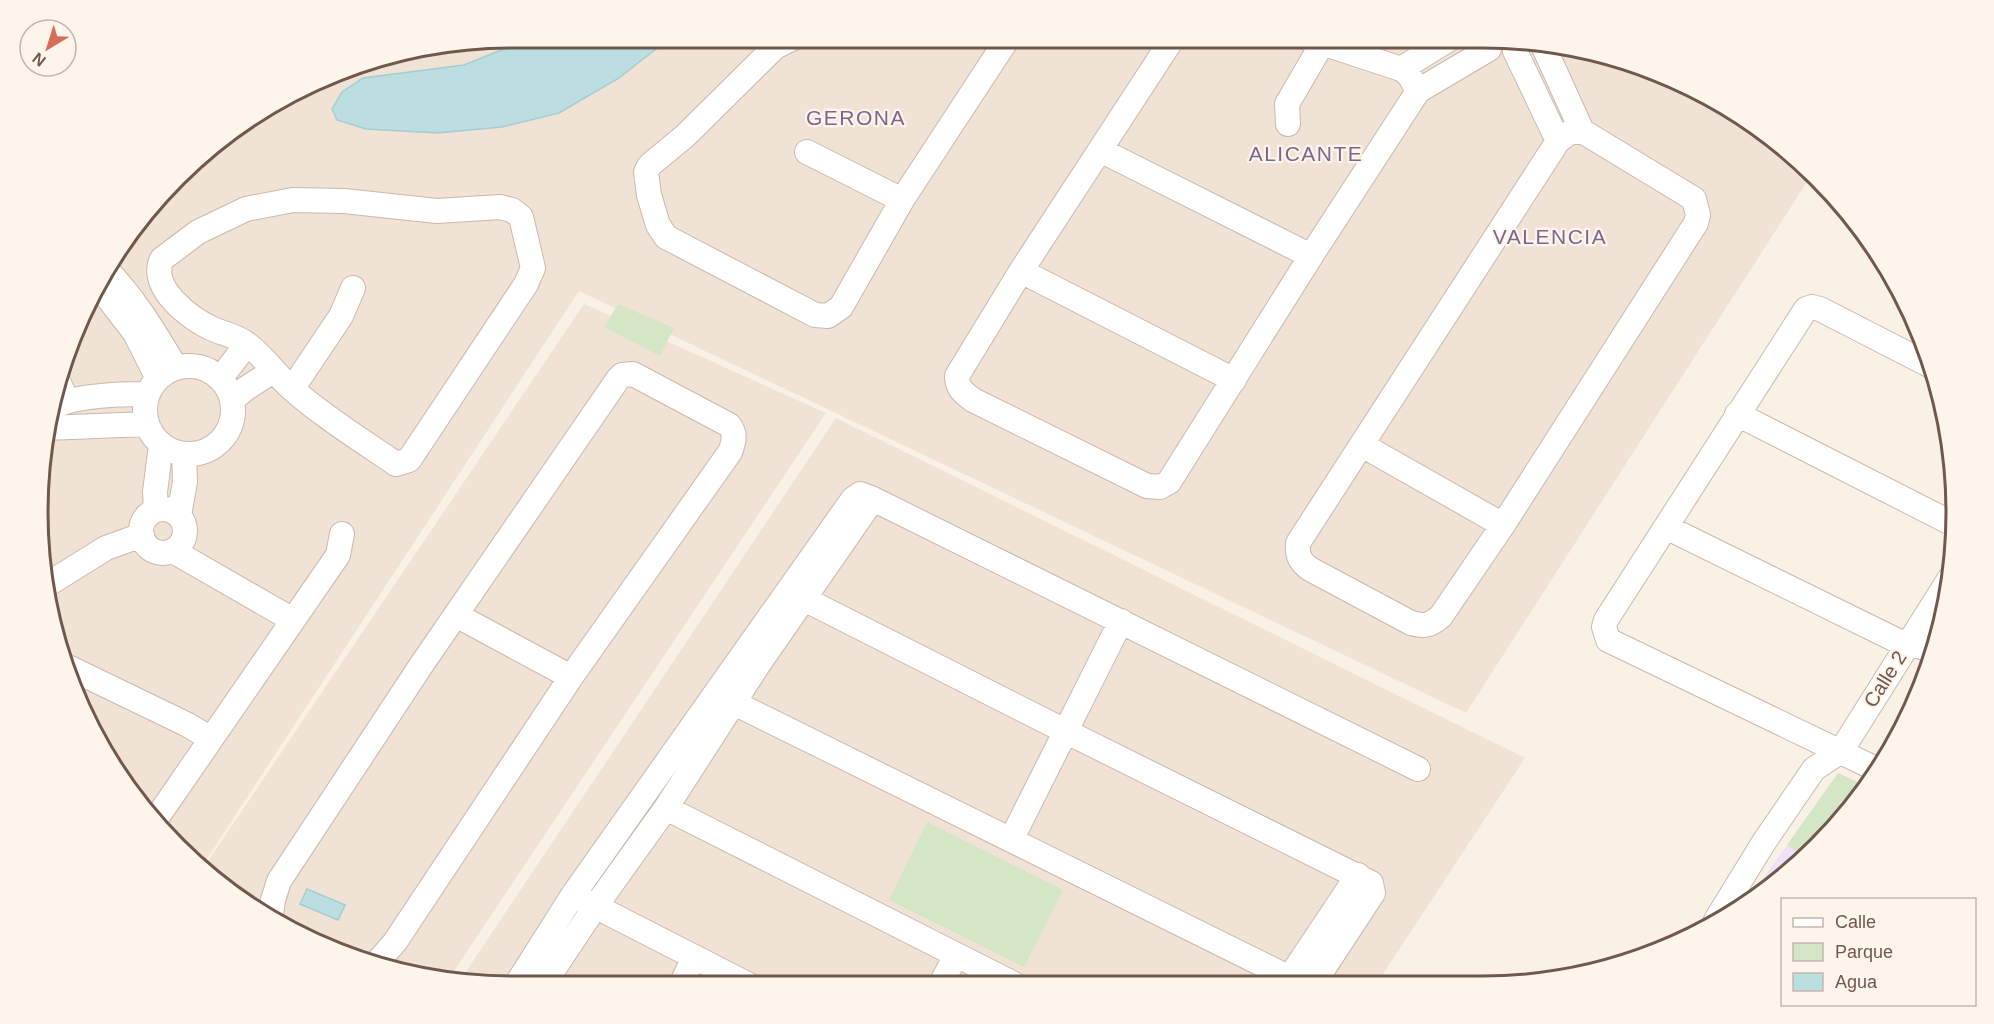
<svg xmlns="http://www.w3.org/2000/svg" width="1994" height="1024" font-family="Helvetica,sans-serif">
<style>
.residential{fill:#f0e2d5}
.education{fill:#eee2f6}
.green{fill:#d5e6c6}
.water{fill:#bcdee1;stroke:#a4cdd2;stroke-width:1.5}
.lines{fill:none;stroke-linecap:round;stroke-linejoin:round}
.minor-casing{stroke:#cab8ad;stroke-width:26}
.minor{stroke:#fff;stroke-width:24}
.labels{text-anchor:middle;stroke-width:4.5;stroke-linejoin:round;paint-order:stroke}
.street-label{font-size:20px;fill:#70584d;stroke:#fdf5eb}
.neighbourhood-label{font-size:21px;letter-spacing:1.5px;fill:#7c668c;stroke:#fdf5eb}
.rim{fill:none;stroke:#70584d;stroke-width:3}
</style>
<rect width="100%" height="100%" fill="#faf1e6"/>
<path class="residential" d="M512,38H1513L1604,54L1692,86L1771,135L1812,174L1466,713L579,291L202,866L176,847L86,722L42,574L47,419L74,330L117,249L223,136L359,63Z
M584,304L826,413L448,980L390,970L302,938L204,867Z
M836,418L1525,758L1377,983L481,986L459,982Z"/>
<path class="education" d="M1838,773L1866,785L1839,825L1771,889L1746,903Z"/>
<path class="green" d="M618,304L674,328L660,356L604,327Z
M1838,773L1865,786L1839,825L1805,857L1787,845Z
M927,822L1063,890L1024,967L889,900Z"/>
<path class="water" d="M526,38H670L619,78L559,113L502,127L438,133L366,129L337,120L332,109L342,92L363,78L464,65L504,49Z
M307,889L345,905L338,920L300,904Z"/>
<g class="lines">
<defs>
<path id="minor" d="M793,38L775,47L685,136L651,164L648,168L646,172L649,195L658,225L666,237L815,315L828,316L841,307L902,200L1008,38
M1173,38L1021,271L957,376C957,389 964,393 973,400L1147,486L1160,487L1169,482L1311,256L1418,91L1489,49
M1307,38L1401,69L1409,75L1418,91
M1542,43L1582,131L1694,199L1698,215L1696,223L1503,525L1441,616C1431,625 1424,627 1411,623L1310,569C1300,562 1297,556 1298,543L1558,141L1569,133L1582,131
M1515,51L1558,141
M1401,69L1451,38
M1288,124L1287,104L1322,44
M1100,150L1311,256
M807,152L902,200
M293,200L344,201L437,211L500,207L512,210L521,217L533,268L526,284L409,460L396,464C361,440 324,417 292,389C276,375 264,356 247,344C237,336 224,334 213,329C190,319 148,287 162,259L198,232L246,209Z
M106,269C135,299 155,333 176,368
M1021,271L1234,380
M98,285L135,333L158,379
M145 410a44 44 0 1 1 88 0a44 44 0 1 1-88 0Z
M220,379L247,344
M58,381L67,401
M292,389L341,316L353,288
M232,400L245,389L273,371
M50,409C70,395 123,394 148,394
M1737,414L1955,525
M46,428L147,424
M1362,445L1503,525
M141 531a22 22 0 1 1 44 0a22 22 0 1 1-44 0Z
M156,510L155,492L161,444
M179,515L185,482L184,454
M1666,527L1906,645L1920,646L1934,653
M173,551L293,620
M45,586L106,548L142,535
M804,599L1065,731L1371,883L1373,893L1314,983
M456,615L571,677
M70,668L188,725L211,739
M716,694L1300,983
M1876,769L1608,640L1604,627L1606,620L1806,309L1812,307L1820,309L1933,367
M666,808L1014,984
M156,819L338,555L342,534
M1011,840L1121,621
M583,900L749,985
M271,915L273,900L279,881L422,664L618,379L622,375L633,374L729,425C736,433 734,442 730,452L571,677L395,942L375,965
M1716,920L1764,842L1814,769L1841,751L1950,578
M1286,983L1358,875
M941,984L956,955
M516,985L573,895L853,499L860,494L873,499L1418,769
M543,985L595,907L666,808L758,665L873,499
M681,985L694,957"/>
</defs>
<use href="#minor" class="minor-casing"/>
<use href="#minor" class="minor"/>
</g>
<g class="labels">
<g class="street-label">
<text transform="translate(1885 679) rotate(-58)" y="7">Calle 2</text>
</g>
<g class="neighbourhood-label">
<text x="856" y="125">GERONA</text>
<text x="1306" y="161">ALICANTE</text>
<text x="1550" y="244">VALENCIA</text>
</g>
</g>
<path d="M0 0H1994V1024H0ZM512 48H1482A464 464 0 0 1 1946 512V512A464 464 0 0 1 1482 976H512A464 464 0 0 1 48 512V512A464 464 0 0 1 512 48Z" fill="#fdf5eb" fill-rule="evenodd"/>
<path class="rim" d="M512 48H1482A464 464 0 0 1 1946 512V512A464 464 0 0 1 1482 976H512A464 464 0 0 1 48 512V512A464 464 0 0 1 512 48Z"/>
<rect x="1781" y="898" width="195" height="108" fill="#fdf5eb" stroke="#c5b6ac" stroke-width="1.5"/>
<rect x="1793" y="918" width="30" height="9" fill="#ffffff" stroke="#c5b6ac" stroke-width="1.5"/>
<text x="1835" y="928" font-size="18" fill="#70584d">Calle</text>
<rect x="1793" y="943" width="30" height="18" fill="#d5e6c6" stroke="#c5b6ac" stroke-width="1.5"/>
<text x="1835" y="958" font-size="18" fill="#70584d">Parque</text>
<rect x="1793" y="973" width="30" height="18" fill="#bcdee1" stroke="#c5b6ac" stroke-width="1.5"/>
<text x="1835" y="988" font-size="18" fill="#70584d">Agua</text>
<g transform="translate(48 48) rotate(218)"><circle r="28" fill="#fdf5eb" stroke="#c5b6ac" stroke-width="1.5"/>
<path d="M0-4.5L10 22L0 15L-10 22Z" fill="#d76d58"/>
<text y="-9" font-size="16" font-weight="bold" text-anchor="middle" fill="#70584d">N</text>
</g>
</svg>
